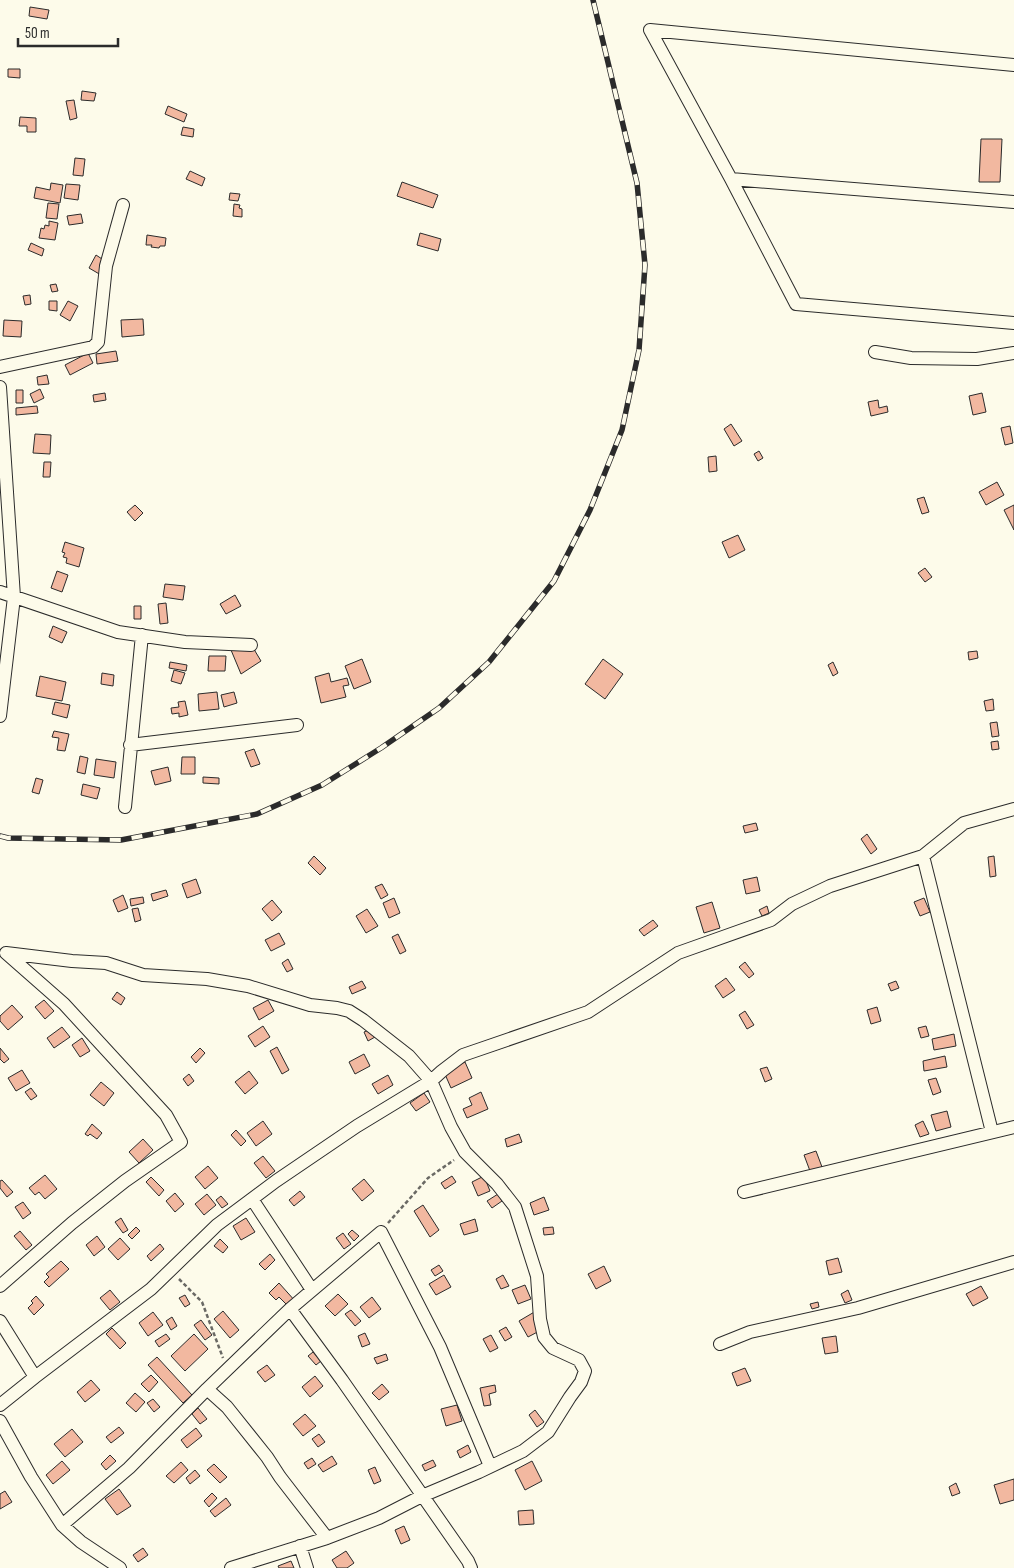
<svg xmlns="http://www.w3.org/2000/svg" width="1014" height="1568" font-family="'Sofia Sans Condensed',sans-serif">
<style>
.building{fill:#f2b8a0;stroke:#2b2b2b}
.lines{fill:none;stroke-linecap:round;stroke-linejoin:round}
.street-casing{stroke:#2b2b2b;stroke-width:14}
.path{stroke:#6a6964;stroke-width:2.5;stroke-dasharray:4 2.5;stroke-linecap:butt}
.street{stroke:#fdfbea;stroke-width:12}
.rail-casing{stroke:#2b2b2b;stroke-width:5.5}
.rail{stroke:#fdfbea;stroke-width:4;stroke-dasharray:11;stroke-linecap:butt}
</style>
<rect width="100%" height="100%" fill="#fdfbea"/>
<path class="building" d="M30,7L49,10L47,19L29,16Z
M8,69H20V78L8,77Z
M82,91L96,93L94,101L81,100Z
M74,100L77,118L70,120L66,101Z
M168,106L187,114L184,122L165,114Z
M20,117L36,118V132H27V126H19Z
M183,127L194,129L193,137L181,135Z
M981,139H1002L1000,182H979Z
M75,158L85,159L83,176L73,175Z
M190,171L205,178L202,186L186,179Z
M402,182L438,195L433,208L397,196Z
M51,183L63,185L60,203L34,198L36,187L50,190Z
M66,184L80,185L78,200L64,198Z
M230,193L240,194L238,201L229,200Z
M48,203L59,204L57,219L46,218Z
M234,204L240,205L239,208L242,209V217L233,216Z
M81,214L83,223L69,225L67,216Z
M49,221L58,223L55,240L39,238L41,228L44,229L45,225L49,226Z
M420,233L441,239L438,251L417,245Z
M147,235L166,238L165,246H160L159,248L151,247L152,245H146Z
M31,243L44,249L42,256L28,250Z
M96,255L108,263L101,275L89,268Z
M56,284L58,291L52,292L50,285Z
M30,295L31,304L25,305L23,296Z
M49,301H57V311L49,310Z
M68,301L78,306L70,321L60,315Z
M143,319L144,335L122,337L121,320Z
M4,320L22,321L21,337L3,336Z
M116,351L118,361L97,364L96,354Z
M88,353L93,363L70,375L65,365Z
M47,375L49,384L38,385L37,377Z
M40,389L44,398L34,403L30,394Z
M16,390H23V403H16Z
M105,393L106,400L94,402L93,395Z
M982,393L986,412L973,415L969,396Z
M878,400L879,408L887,406L888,412L871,416L868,402Z
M37,406L38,413L16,415V408Z
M731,424L742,441L734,446L724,429Z
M1010,426L1013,443L1005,445L1001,428Z
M35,434L51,435L50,454L33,453Z
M759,451L763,458L758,461L754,454Z
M716,456L717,471L709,472L708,457Z
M44,462H51L50,477H43Z
M997,482L1004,495L986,505L979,492Z
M924,497L929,512L922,514L917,499Z
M135,505L143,513L135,521L127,512Z
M1014,505V530L1004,510Z
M738,535L745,550L729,558L722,542Z
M65,542L84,548L79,567L66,563L67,558L63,557L65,553L62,552Z
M925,568L932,577L925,582L918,573Z
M57,571L68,575L62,592L51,588Z
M165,584L185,586L183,600L163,597Z
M235,595L241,606L226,614L220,604Z
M166,603L168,623L160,624L158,604Z
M134,606H141V619H134Z
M53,626L67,632L62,643L49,637Z
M252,646L261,661L241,674L231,650Z
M977,651L978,658L969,660L968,652Z
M209,656H226L225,671H208Z
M362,659L371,682L354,689L345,666Z
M603,659L623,674L605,699L585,684Z
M170,662L187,665L186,671L169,668Z
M833,662L838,673L833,676L828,665Z
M174,670L185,673L181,684L171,681Z
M102,673L114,675L113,686L101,684Z
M329,673L331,682L347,678L349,685L343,686L346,697L321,703L315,677Z
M40,676L66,682L62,701L36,696Z
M217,692L219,709L199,711L198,694Z
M234,692L237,703L224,707L221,695Z
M993,699L994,710L986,711L984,701Z
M185,701L188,715L179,717V713L172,714L171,708L179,707L178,702Z
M55,702L70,705L67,718L52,714Z
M997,722L999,736L992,737L990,723Z
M54,731L69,734L65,751L57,750L59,738L52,737Z
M998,741L999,749L992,750L991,742Z
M254,749L260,764L251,767L245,752Z
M80,756L88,758L85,774L77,772Z
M182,757H195V774H181Z
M96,759L116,762L114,778L94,775Z
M168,767L171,781L155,785L151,771Z
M203,777L219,778V784L203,783Z
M36,778L43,780L39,794L32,792Z
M83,784L100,788L97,799L81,795Z
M756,823L758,830L745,833L743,826Z
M867,834L877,849L871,854L861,839Z
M314,856L326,868L320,875L308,863Z
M994,856L996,876L990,877L988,857Z
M757,877L760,891L746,894L743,880Z
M196,879L201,893L187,898L182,884Z
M382,884L388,895L381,899L375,887Z
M166,890L168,896L153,901L151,894Z
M123,895L128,908L118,912L113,900Z
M143,897L144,903L131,906L130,899Z
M394,898L400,913L389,918L383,903Z
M924,898L930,912L920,916L914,902Z
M272,900L282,912L272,921L262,909Z
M712,902L720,928L704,933L696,907Z
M767,906L769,913L762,916L759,910Z
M138,908L141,920L135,922L132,909Z
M367,909L378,926L366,933L356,916Z
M653,920L658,926L644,936L639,930Z
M279,933L285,944L271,951L265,940Z
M398,934L406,951L400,954L392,937Z
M288,959L293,969L287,972L282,963Z
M745,962L754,974L749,978L739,967Z
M726,978L735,990L723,998L715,986Z
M362,981L366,988L352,994L349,987Z
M896,981L899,988L891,991L888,984Z
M117,992L125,998L121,1005L112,999Z
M44,1000L54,1011L45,1019L35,1007Z
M268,1000L274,1011L259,1020L253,1008Z
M12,1005L23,1017L8,1030L0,1021V1016Z
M877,1007L881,1021L871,1024L867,1010Z
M745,1011L754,1025L747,1029L739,1015Z
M263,1026L270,1037L255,1047L248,1036Z
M926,1026L929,1036L921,1038L918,1028Z
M62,1027L70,1037L54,1048L47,1038Z
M371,1029L375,1037L368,1041L364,1032Z
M954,1034L956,1046L934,1050L932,1039Z
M82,1038L90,1051L80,1057L72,1045Z
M277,1047L289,1070L282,1074L270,1051Z
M0,1048L9,1059L4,1063L0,1059Z
M200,1048L205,1053L196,1063L191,1057Z
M364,1054L370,1066L355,1074L349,1062Z
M945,1056L947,1067L924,1071L923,1061Z
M465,1062L472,1078L451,1088L444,1072Z
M767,1067L772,1079L765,1082L760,1069Z
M22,1070L30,1083L16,1091L8,1078Z
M249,1071L258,1083L245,1094L235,1082Z
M189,1074L194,1081L188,1086L183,1079Z
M388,1075L393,1085L378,1094L372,1084Z
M936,1078L941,1092L933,1095L928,1080Z
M101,1082L114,1093L104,1106L90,1095Z
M31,1088L37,1096L31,1100L25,1092Z
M481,1092L488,1109L467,1118L463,1109L472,1105L469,1098Z
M424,1093L430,1102L416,1111L410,1103Z
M947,1111L951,1127L936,1131L931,1115Z
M263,1121L272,1134L256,1146L247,1133Z
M923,1121L929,1134L920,1137L915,1125Z
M92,1124L102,1133L97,1139L90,1134L88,1136L85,1134Z
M236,1130L246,1141L241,1146L231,1135Z
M519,1134L522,1142L507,1147L505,1139Z
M143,1139L153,1150L139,1163L129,1152Z
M816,1151L822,1167L810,1171L804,1155Z
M263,1156L275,1171L266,1178L254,1163Z
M208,1166L218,1178L205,1189L195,1177Z
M45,1175L57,1189L45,1199L39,1192L35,1195L29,1188Z
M452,1176L456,1182L445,1189L441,1183Z
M484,1176L490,1191L478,1196L472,1182Z
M151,1177L164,1190L159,1196L146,1182Z
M364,1179L374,1191L362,1201L352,1189Z
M2,1180L13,1192L7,1197L0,1188V1181Z
M300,1191L305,1197L294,1206L289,1200Z
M175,1193L184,1204L175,1212L166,1201Z
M207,1194L216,1205L204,1215L195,1204Z
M498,1194L502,1201L492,1208L487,1201Z
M221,1196L228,1204L222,1208L216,1200Z
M544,1197L549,1210L534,1215L530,1203Z
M23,1202L31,1213L23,1219L15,1207Z
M423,1205L439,1230L430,1237L414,1211Z
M121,1218L128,1230L123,1233L115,1222Z
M246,1218L255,1232L241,1240L233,1226Z
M475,1219L478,1231L464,1235L460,1224Z
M136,1227L140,1231L132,1239L128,1235Z
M553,1227L554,1234L544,1235L543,1228Z
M352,1230L359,1236L354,1241L348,1234Z
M20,1231L32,1245L26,1250L14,1236Z
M343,1233L351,1244L344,1249L336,1238Z
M97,1236L105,1247L94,1256L86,1245Z
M120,1238L130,1249L118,1260L108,1249Z
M220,1239L228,1247L223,1253L214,1246Z
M160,1244L164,1249L151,1261L147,1256Z
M270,1254L275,1260L265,1270L259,1264Z
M838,1258L842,1272L829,1275L826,1261Z
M61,1261L69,1269L49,1287L44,1282L49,1277L46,1274Z
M439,1265L443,1271L435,1276L431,1270Z
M604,1266L611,1281L596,1289L588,1274Z
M444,1275L451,1287L436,1295L429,1284Z
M503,1275L509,1286L501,1289L496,1279Z
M279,1283L296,1302L290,1308L279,1297L276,1300L269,1293Z
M525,1285L531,1299L518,1304L512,1290Z
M981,1286L988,1298L973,1306L966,1294Z
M110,1290L120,1302L110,1310L100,1298Z
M848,1290L852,1300L845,1303L841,1294Z
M338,1294L348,1304L335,1316L325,1306Z
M185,1295L190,1304L185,1307L179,1298Z
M36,1296L44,1305L34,1315L28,1308L33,1303L31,1301Z
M372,1297L381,1309L369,1318L360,1307Z
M818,1302L819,1307L812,1309L810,1304Z
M351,1310L361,1321L355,1326L345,1314Z
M223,1311L239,1330L230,1338L214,1319Z
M536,1311L545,1328L528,1337L519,1321Z
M153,1312L163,1325L148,1336L139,1323Z
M172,1317L177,1326L171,1330L166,1321Z
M201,1320L212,1335L205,1340L194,1325Z
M506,1327L512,1337L505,1341L499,1331Z
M112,1328L126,1343L120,1349L106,1334Z
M365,1333L370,1344L362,1347L358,1336Z
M166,1334L170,1339L159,1347L155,1341Z
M194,1334L208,1349L185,1371L171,1356Z
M491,1335L498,1348L490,1352L483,1339Z
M836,1336L838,1352L825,1354L822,1338Z
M313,1352L321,1361L316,1365L308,1356Z
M386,1354L388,1360L377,1364L374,1358Z
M157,1357L192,1395L183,1403L148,1365Z
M267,1365L275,1375L265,1382L257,1372Z
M745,1368L751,1381L737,1386L732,1373Z
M151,1375L158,1382L149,1392L141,1384Z
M315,1376L323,1386L310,1397L302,1387Z
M91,1380L100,1390L85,1402L77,1392Z
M382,1384L389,1392L379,1400L372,1393Z
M495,1385L496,1392L489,1394L491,1405L484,1406L480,1388Z
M135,1393L145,1402L136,1412L126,1403Z
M153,1399L160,1407L154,1412L147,1403Z
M457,1405L462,1421L446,1426L441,1409Z
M198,1408L207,1419L200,1424L192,1414Z
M535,1410L544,1422L537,1427L529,1415Z
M305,1414L316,1426L303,1436L293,1424Z
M119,1427L124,1433L111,1443L106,1437Z
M196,1428L202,1436L187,1448L181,1440Z
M72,1429L83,1442L65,1457L54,1444Z
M319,1434L325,1442L318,1447L312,1439Z
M468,1445L471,1452L460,1458L457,1451Z
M110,1455L116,1461L106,1470L101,1464Z
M332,1456L337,1464L323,1472L318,1465Z
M312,1458L316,1464L308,1469L304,1463Z
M433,1460L436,1466L425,1471L422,1465Z
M62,1461L70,1470L53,1484L46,1475Z
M532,1461L542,1481L525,1490L515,1470Z
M181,1462L188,1470L174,1483L166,1476Z
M214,1464L227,1477L220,1483L207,1470Z
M375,1467L381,1481L374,1484L368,1470Z
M195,1470L200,1476L190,1484L186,1478Z
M1014,1479V1500L1000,1504L994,1485Z
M956,1483L960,1493L952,1496L949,1487Z
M119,1489L131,1506L117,1515L105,1499Z
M5,1491L12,1502L0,1509V1494Z
M212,1493L217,1498L209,1507L204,1501Z
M226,1498L231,1505L215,1517L210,1511Z
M533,1510L534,1524L519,1525L518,1511Z
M404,1526L410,1540L401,1544L395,1530Z
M143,1548L148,1555L138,1562L133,1555Z
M346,1551L354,1563L347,1568H337L332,1560Z
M291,1561L294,1568H279L278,1566Z"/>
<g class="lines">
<defs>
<path id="street" d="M650,30L731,179L796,304L1014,323
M650,30L1014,65
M731,179L1014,202
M875,352L911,358L977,359L1014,353
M0,367L93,347L98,342L106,266L123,205
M0,387L14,597L0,716
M0,592L118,632L185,642L251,645
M130,745L297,725
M125,807L142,635
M923,856L992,1132
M6,953L72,961L106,963L143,975L207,979L248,986L310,1005L337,1008L349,1011L363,1020L409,1056L431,1081L451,1127L465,1152L497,1184L515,1207L537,1276L540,1319L544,1337L553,1348L579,1360L585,1371L581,1382L570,1397L548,1432L523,1451L479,1472L422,1496L379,1518L327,1538L231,1568
M744,1192L1014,1127
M252,1199L312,1290
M0,1286L72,1223L125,1181L181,1142L166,1115L64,1004L6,953
M0,1321L35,1377
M720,1344L750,1332L858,1308L1014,1262
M207,1389L227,1407L267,1457L280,1477L327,1538
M0,1405L35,1377L151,1289L217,1225L276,1181L357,1126L431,1081L442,1071L463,1055L588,1012L678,953L771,920L792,904L830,886L923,856L964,823L1014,809
M0,1421L31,1477L62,1525L81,1542L120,1568
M62,1525L129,1468L207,1389L290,1309
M300,1546L307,1568
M471,1568L468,1561L342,1380L290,1309L381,1232L440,1347L490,1466"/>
</defs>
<use href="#street" class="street-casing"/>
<path class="path" d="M388,1223L428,1178L454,1160
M179,1279L202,1302L223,1358"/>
<use href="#street" class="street"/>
<defs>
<path id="rail" d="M0,836L8,838L121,840L257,814L322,785L381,748L439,708L489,662L554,581L590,510L622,430L639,350L645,265L637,183L593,0"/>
</defs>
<use href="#rail" class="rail-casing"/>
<use href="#rail" class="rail"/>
</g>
<path d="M18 38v8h100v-8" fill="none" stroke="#2b2b2b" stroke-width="2.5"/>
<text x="25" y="38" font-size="15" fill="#2b2b2b" stroke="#fdfbea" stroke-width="4" paint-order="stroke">50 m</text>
</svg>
